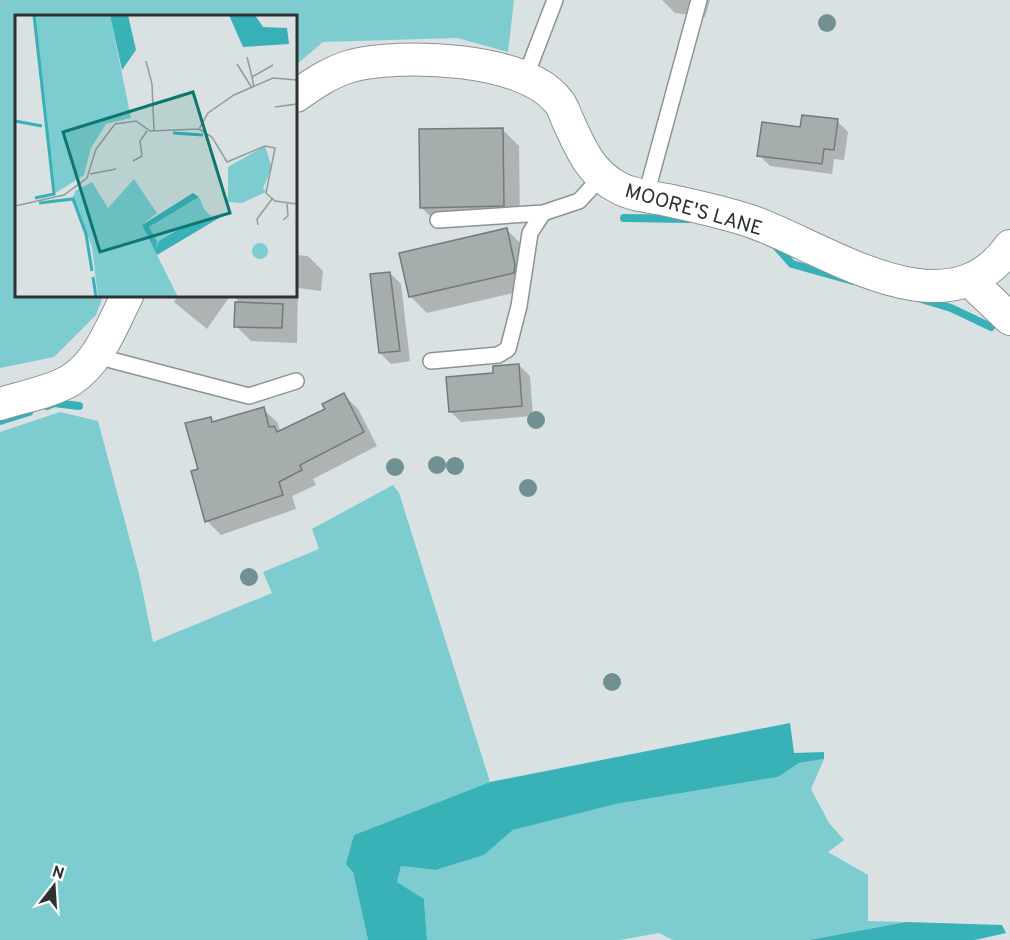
<svg xmlns="http://www.w3.org/2000/svg" width="1010" height="940" font-family="Overpass,sans-serif">
<style>
.green{fill:#7cccd0}
.forest{fill:#38b1b7}
.shadow{fill:#0003}
.lines{fill:none;stroke-linecap:round;stroke-linejoin:round}
.stream{stroke:#37b1b7;stroke-width:8}
.building{fill:#a6adad;stroke:#747a7b;stroke-width:1.5}
.lane-casing{stroke:#8c9393;stroke-width:18}
.street-casing{stroke:#8c9393;stroke-width:34}
.lane{stroke:#fff;stroke-width:15}
.street{stroke:#fff;stroke-width:32}
.tree{fill:#719092}
.labels{text-anchor:middle;stroke-width:5;stroke-linejoin:round;paint-order:stroke}
.street-label{font-size:20px;fill:#2e3131;stroke:#fff}
.inset-river{fill:none;stroke:#37b1b7;stroke-width:3}
.inset-road{fill:none;stroke:#959b9b;stroke-width:1.5}
.view{fill:#0f766e;fill-opacity:0.15;stroke:#0f766e;stroke-width:3}
.inset-edge{fill:none;stroke:#2e3131;stroke-width:3}
</style>
<rect width="100%" height="100%" fill="#dae1e2"/>
<path class="green" d="M0,0H514L508,52L457,38L323,42L296,65V16H16V296H103L96,315L54,357L0,368Z
M60,412L98,421L139,574L153,642L272,593L263,572L319,549L312,529L393,485L399,493L490,782L354,835L353,872L368,940H0V432Z
M824,759L811,789L829,823L844,840L828,852L868,875V921L906,922L809,940H673L659,933L620,940H427L424,899L397,882L401,866L436,870L484,855L513,830L616,804L778,777L799,763Z"/>
<path class="forest" d="M790,723L794,753L824,752V759L799,763L778,777L616,804L513,830L484,855L436,870L401,866L397,882L424,899L427,940H368L353,872L346,864L354,835L490,782Z
M906,922L1002,925L1006,933L975,940H809Z"/>
<path class="shadow" d="M662,0H710L705,17L675,13Z
M837,121L848,132L844,160L834,159L832,174L770,166L759,155L801,129Z
M503,130L519,146L520,221L437,223L421,207Z
M506,229L523,246L531,282L530,289L427,313L410,296Z
M296,255L308,256L323,271L321,291L298,288L297,343L251,341L236,326L237,296H296Z
M390,273L401,284L410,361L391,364L380,353Z
M178,296H230L207,329L174,302Z
M519,365L530,376L533,416L461,422L450,411L495,375Z
M344,395L358,409L377,446L313,479L316,485L292,496L296,509L221,535L207,521L200,470L210,418L215,423L263,409L278,423L280,432L327,410Z"/>
<g class="lines">
<path class="stream" d="M624,218L690,219
M775,245L792,264L853,281
M918,298L951,308L991,327
M47,406L54,403L79,406
M0,421L29,412"/>
</g>
<path class="building" d="M802,115L838,119L834,150L824,149L822,164L757,156L762,122L800,127Z
M503,128L504,206L420,208L419,129Z
M507,228L515,265L514,273L409,297L399,253Z
M390,272L400,351L379,353L370,274Z
M235,302L283,304L282,328L234,327Z
M519,364L522,406L449,412L446,377L493,373V366Z
M344,393L364,432L300,465L302,470L279,482L283,495L205,522L191,471L198,469L185,423L211,417L212,422L264,407L269,427L274,426L277,432L325,409L322,404Z"/>
<g class="lines">
<defs>
<path id="lane" d="M525,78L555,0
M646,195L699,0
M438,220L543,213
M96,356L249,396L296,381
M431,361L498,355L508,349L519,306L530,233L543,213L579,201L601,177"/>
<path id="street" d="M296,96C313,84 330,72 351,66C401,53 524,57 558,101C563,106 565,115 568,121C581,149 590,173 619,188C632,195 652,197 667,200C695,206 723,212 750,221C824,246 946,338 1010,246
M969,280L1010,319
M0,404C22,397 51,392 71,380C100,361 112,325 127,296"/>
</defs>
<use href="#lane" class="lane-casing"/>
<use href="#street" class="street-casing"/>
<use href="#lane" class="lane"/>
<use href="#street" class="street"/>
</g>
<g class="tree">
<circle cx="827" cy="23" r="9"/>
<circle cx="536" cy="420" r="9"/>
<circle cx="437" cy="465" r="9"/>
<circle cx="455" cy="466" r="9"/>
<circle cx="395" cy="467" r="9"/>
<circle cx="528" cy="488" r="9"/>
<circle cx="249" cy="577" r="9"/>
<circle cx="612" cy="682" r="9"/>
</g>
<g class="labels">
<g class="street-label">
<text transform="translate(694 209) rotate(16)" y="7">MOORE'S LANE</text>
</g>
</g>
<g transform="translate(15 15)">
<rect width="282" height="282" fill="#dae1e2"/>
<path d="M19,0H95L116,103L91,109L76,133L69,160L39,179ZM250,131L257,153L248,173L251,177L227,188L213,187V152ZM119,164L142,198L127,210L163,282H83L77,232L58,182L60,176L77,167L93,193ZM184,182L189,194L196,201L201,199L141,234L134,212ZM237 236a8 8 0 1 1 16 0a8 8 0 1 1-16 0Z" fill="#7cccd0"/>
<path d="M95,0H113L121,35L107,55ZM178,178L184,182L134,212L142,226L141,234L144,226L170,211L214,197L142,240L127,210Z" fill="#38b1b7"/>
<path d="M214,0H240L248,12L272,13L274,29L228,32Z" fill="#37b1b7"/>
<path class="inset-river" d="M19,0L39,179L20,183M0,106L27,111M158,118L188,120M24,188L58,184L71,219L77,256M78,262L81,282"/>
<path class="inset-road" d="M232,42L237,62M131,46L137,69L139,116M222,49L237,73M239,72L237,62L258,50M260,92L282,89M184,114L197,122L212,147L250,131L260,133L251,178L260,186L282,189M184,114L193,98L219,80L258,63L282,65M118,146L127,141L125,126L132,116M75,159L101,154M0,191L49,180L72,163L81,134L100,109L121,106L135,116L184,114M268,205L273,201L272,189M243,210L242,204L257,184"/>
<path class="view" d="M178,77L215,198L85,237L48,117Z"/>
<rect width="282" height="282" class="inset-edge"/>
</g>
<g transform="translate(54 886) rotate(17)" stroke="#ffffff" stroke-width="4.5" paint-order="stroke">
<path d="M0-4.5L10 22L0 15L-10 22Z" fill="#2e3131"/>
<text y="-9" font-size="16" font-weight="bold" text-anchor="middle" fill="#2e3131">N</text>
</g>
</svg>
